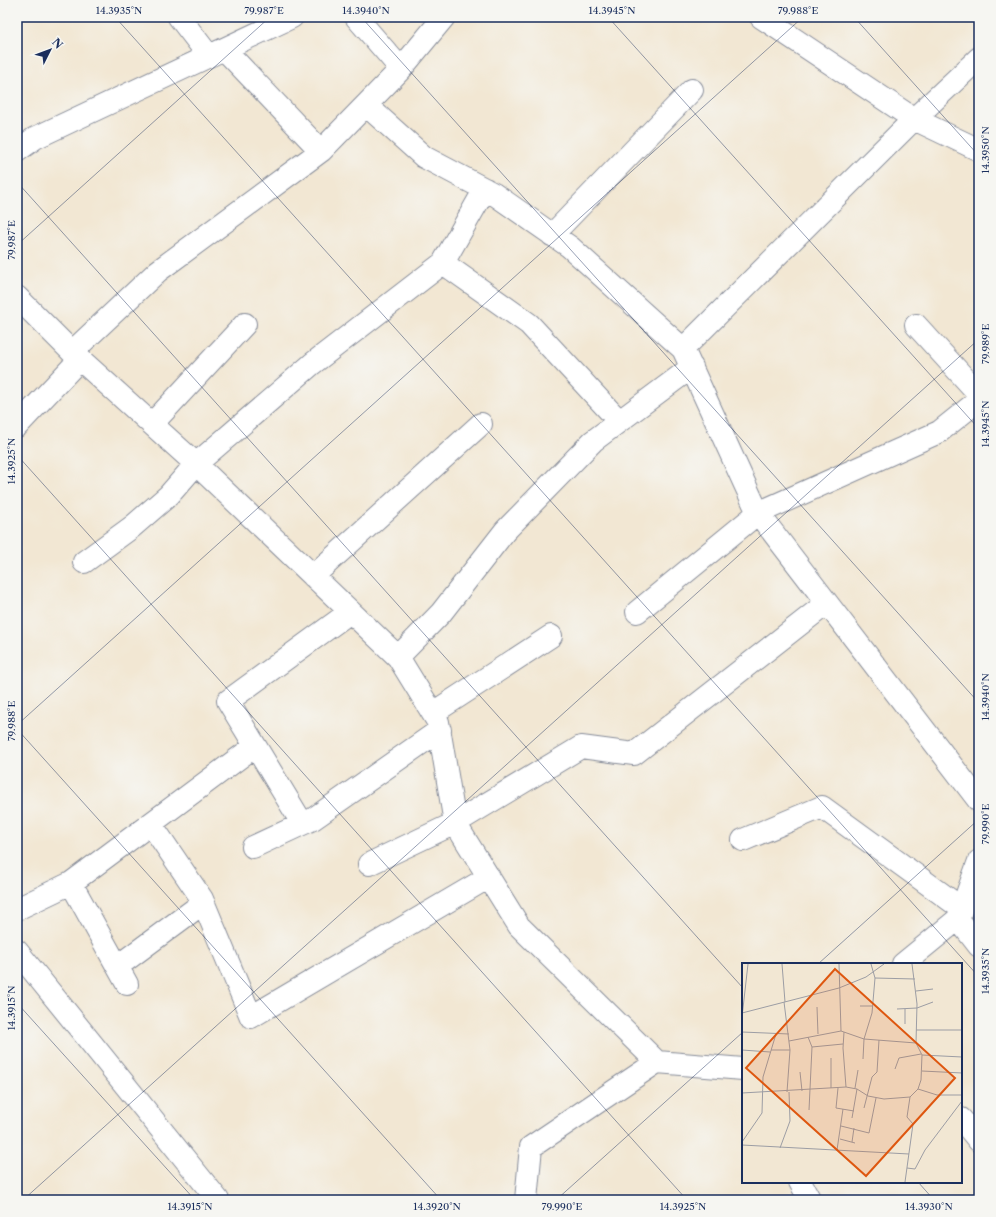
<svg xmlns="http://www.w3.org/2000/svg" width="996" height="1217" font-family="'Libre Caslon Text',serif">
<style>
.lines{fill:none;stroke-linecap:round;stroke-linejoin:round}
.minor-casing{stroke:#868b98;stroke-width:24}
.minor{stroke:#fff;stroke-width:22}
.ticks{fill:none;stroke:#1b2f5e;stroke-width:1;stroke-opacity:0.45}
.inset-road{fill:none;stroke:#9c9da4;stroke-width:1}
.view{fill:#de5710;fill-opacity:0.15;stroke:#de5710;stroke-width:2}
.inset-edge{fill:none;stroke:#1b2f5e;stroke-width:2}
.neatline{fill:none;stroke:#1b2f5e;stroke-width:1.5}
.ticks-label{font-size:10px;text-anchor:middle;fill:#1b2f5e}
</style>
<rect width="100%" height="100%" fill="#f6f6f2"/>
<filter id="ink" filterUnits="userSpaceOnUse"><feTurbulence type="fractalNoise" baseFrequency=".025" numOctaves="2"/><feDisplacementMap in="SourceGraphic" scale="8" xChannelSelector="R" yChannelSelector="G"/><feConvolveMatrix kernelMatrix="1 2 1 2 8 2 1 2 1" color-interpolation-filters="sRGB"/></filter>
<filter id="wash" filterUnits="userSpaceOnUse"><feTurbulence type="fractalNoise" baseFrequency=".012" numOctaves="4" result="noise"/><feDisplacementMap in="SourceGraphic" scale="16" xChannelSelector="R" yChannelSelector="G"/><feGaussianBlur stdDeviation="0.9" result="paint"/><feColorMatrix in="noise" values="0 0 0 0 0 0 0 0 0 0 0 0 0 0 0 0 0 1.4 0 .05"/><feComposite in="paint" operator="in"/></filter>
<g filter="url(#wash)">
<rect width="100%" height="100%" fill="#f2e7d3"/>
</g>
<g filter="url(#ink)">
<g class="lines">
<defs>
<path id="minor" d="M179,17L209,56
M356,17L401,69
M761,17L914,119L979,150
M224,49L321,151
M366,105L424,157L494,194L570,247L683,349L758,513L979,801
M17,151L35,138L292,17
M552,235L692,90
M443,263L529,324L619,421
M17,297L72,352L196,464L398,657L438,722L455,823L519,926L657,1062
M916,325L979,394
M683,349L914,119L979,58
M72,352L158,271L321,151L401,69L444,17
M152,424L245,324
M17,426L80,359
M84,562L132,527L169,495L196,464L312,364L443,263L485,189
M313,576L481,424
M637,612L758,513L939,432L979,400
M398,657L441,613L505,531L593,441L692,367
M433,713L551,636
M302,823L228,701L350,612
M151,824L202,899L251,1017L489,877
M743,840L822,807L961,908
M253,847L313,819L440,730
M369,864L455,823L581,747L634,754L827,603
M71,883L127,984
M17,909L71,883L255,746
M958,919L979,946
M17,951L218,1200
M903,964L958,919L979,861
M118,966L203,903
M961,1119L979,1141
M800,1182L810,1200
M526,1200L531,1147L657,1062L743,1069"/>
</defs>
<use href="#minor" class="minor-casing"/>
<use href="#minor" class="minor"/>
</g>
</g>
<path class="ticks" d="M115,17L979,977M361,17L979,703M608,17L979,429M854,17L979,156M17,182L743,988M17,245L270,17M17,455L687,1200M17,725L803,17M17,729L441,1200M818,964L979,819M17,1003L195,1200M918,1182L934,1200M23,1200L979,339M556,1200L743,1032"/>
<g transform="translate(742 963)">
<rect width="220" height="220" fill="#f2e7d3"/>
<path class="inset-road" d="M40,1L43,39M97,1L99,68M133,15L173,16M174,28L191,26M42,39L48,87L45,129M118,43H131M75,44L76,71M155,46L175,45L191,39M0,50L97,25L124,14L142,1M0,54L6,1M163,61V46M174,67H220M0,69L47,71M102,69L101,85L104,124M66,74L70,84L67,147M47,78L99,68L122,76L174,80M70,84L101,81M0,87L28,89M29,87H48M180,92L220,94M89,95V125M121,96L122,76L130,50L133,15L129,1M153,106L157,95L179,91M180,108L220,110M58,109L60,128M96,125L94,145L112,148M113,125L116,107M176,126L195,132H220M0,130L104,124L115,126L126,133L142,136L168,134M122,145L130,114L135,109L137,77M110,155L115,126M99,163L127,170L134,135M98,176L113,180M0,179L20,150L21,114L34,71M110,179L112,165M0,182L167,191M38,185L48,158L47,129M95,187L101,146M165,205L173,206L183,187L220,138M163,219L171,161L165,154L168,134L176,126L179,117L180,92L174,80L175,41L170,1"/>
<path class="view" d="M93,6L213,115L124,213L4,105Z"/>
<rect width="220" height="220" class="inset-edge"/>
</g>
<rect width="996" height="1217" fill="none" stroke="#f6f6f2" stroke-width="44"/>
<g transform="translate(50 50) rotate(48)" stroke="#f6f6f2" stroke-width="3" paint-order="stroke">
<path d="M0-3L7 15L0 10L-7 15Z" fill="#1b2f5e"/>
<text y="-6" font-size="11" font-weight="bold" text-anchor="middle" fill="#1b2f5e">N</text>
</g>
<rect x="22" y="22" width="952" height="1173" class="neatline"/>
<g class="ticks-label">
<text x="119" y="14">14.3935°N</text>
<text x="264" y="14">79.987°E</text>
<text x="366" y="14">14.3940°N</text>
<text x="612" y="14">14.3945°N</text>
<text x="798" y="14">79.988°E</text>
<text transform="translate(985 150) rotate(-90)" y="4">14.3950°N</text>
<text transform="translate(11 240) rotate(-90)" y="4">79.987°E</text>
<text transform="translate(985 344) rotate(-90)" y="4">79.989°E</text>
<text transform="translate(985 424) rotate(-90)" y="4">14.3945°N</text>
<text transform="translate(11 461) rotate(-90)" y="4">14.3925°N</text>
<text transform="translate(985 697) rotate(-90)" y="4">14.3940°N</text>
<text transform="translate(11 721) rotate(-90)" y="4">79.988°E</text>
<text transform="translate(985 824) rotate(-90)" y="4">79.990°E</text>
<text transform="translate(985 971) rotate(-90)" y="4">14.3935°N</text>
<text transform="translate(11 1008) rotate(-90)" y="4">14.3915°N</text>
<text x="190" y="1210">14.3915°N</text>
<text x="437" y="1210">14.3920°N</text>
<text x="562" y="1210">79.990°E</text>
<text x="683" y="1210">14.3925°N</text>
<text x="929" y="1210">14.3930°N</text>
</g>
</svg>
